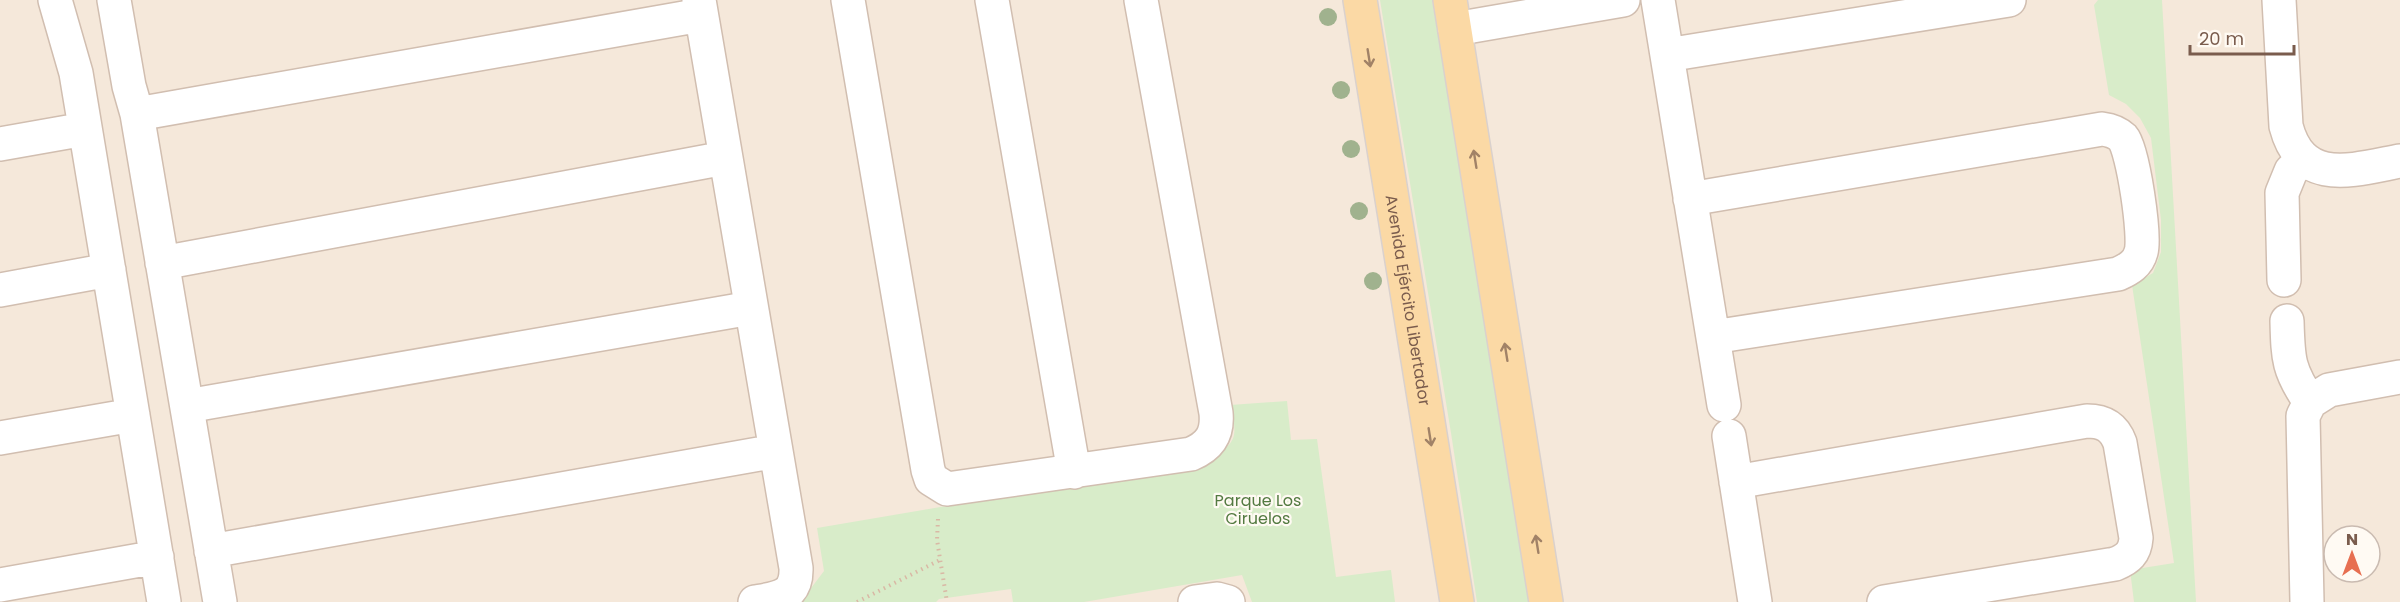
<svg xmlns="http://www.w3.org/2000/svg" width="2400" height="602" font-family="Poppins,sans-serif">
<style>
.residential{fill:#f5e8da;fill-rule:evenodd}
.green{fill:#d8ecc9}
.lines{fill:none;stroke-linecap:round;stroke-linejoin:round}
.minor-casing{stroke:#d1beb0;stroke-width:36}
.major-casing{stroke:#dad1cd;stroke-width:36}
.path{stroke:#d9b8a5;stroke-width:4;stroke-dasharray:1.5 4.5;stroke-linecap:butt}
.minor{stroke:#fff;stroke-width:33}
.major{stroke:#fbd9a5;stroke-width:33}
.tree{fill:#a0b28e}
.oneway{stroke:#a18267}
.labels{text-anchor:middle;stroke-width:4.5;stroke-linejoin:round;paint-order:stroke}
.street-label{font-size:16px;fill:#7a5c4d;stroke:#fffaf3}
.park-label{font-size:16px;fill:#537a41;stroke:#fffaf3}
</style>
<rect width="100%" height="100%" fill="#fdf6ec"/>
<path class="residential" d="M0,0H2400V602H0ZM2334,536H2370V572H2334Z"/>
<path class="green" d="M1380,0H1432L1534,602H1477L1451,433Z
M2098,0H2162L2196,602H2134L2130,570L2174,563L2132,285L2153,273L2161,252V220L2151,138L2140,118L2126,104L2109,95L2094,5Z
M1287,401L1291,440L1317,439L1336,577L1391,570L1395,602H1252L1242,575L1084,602H1013L1011,589L939,599L936,602H793L802,600L824,571L817,528L1205,462C1236,443 1239,440 1230,405Z"/>
<g class="lines">
<defs>
<path id="minor" d="M55,0L76,73L164,602
M114,0L129,86L137,114L220,602
M699,0L796,568C797,597 778,598 755,602
M848,0L928,470L931,479L947,489L1191,454C1210,446 1218,434 1216,413L1141,0
M992,0L1074,472
M1658,0L1724,405
M2279,0L2286,126C2302,187 2352,170 2400,161
M1455,29L1623,0
M1667,55L2009,0
M137,114L701,15
M0,144L85,129
M1690,199L2102,129C2110,130 2117,132 2123,138C2133,149 2146,239 2141,252C2138,264 2129,269 2118,274L1713,337
M162,263L725,158
M2284,280L2282,193L2291,171L2303,159
M0,290L109,270
M2287,321C2288,359 2288,370 2310,402
M187,406L751,308
M1729,436L1755,602
M0,438L133,415
M1736,482L2087,421C2104,421 2114,427 2120,443L2136,538C2135,553 2128,559 2115,564L1884,602
M211,551L776,451
M0,585L157,557
M1195,602L1217,599L1228,602
M2307,602L2303,416L2310,402L2329,390L2400,377"/>
<g id="major">
<path id="s1" d="M1360,0L1457,602"/>
<path d="M1450,0L1546,602"/>
</g>
</defs>
<use href="#minor" class="minor-casing"/>
<use href="#major" class="major-casing"/>
<path class="path" d="M938,519L937,540L947,602
M857,602L940,560"/>
<use href="#minor" class="minor"/>
<use href="#major" class="major"/>
</g>
<g class="tree">
<circle cx="1328" cy="17" r="9"/>
<circle cx="1341" cy="90" r="9"/>
<circle cx="1351" cy="149" r="9"/>
<circle cx="1359" cy="211" r="9"/>
<circle cx="1373" cy="281" r="9"/>
</g>
<defs><path id="oneway-shaft" d="M-6 0H5M1.5-3L5.5 0L1.5 3" fill="none" stroke-width="1.6" stroke-linecap="round" stroke-linejoin="round" transform="scale(1.5)"/></defs>
<g class="oneway">
<use href="#oneway-shaft" transform="translate(1369 58) rotate(81)"/>
<use href="#oneway-shaft" transform="translate(1475 159) rotate(-99)"/>
<use href="#oneway-shaft" transform="translate(1506 352) rotate(-99)"/>
<use href="#oneway-shaft" transform="translate(1430 437) rotate(81)"/>
<use href="#oneway-shaft" transform="translate(1537 544) rotate(-99)"/>
</g>
<g class="labels">
<g class="street-label">
<text dy="6" stroke="none"><textPath href="#s1" startOffset="304">Avenida Ejército Libertador</textPath></text>
</g>
<g class="park-label">
<text x="1258" y="506">Parque Los<tspan x="1258" dy="18">Ciruelos</tspan></text>
</g>
</g>
<g transform="translate(2352 554)"><circle r="28" fill="#fffaf3" stroke="#cabbb1" stroke-width="1.5"/>
<path d="M0-4.5L10 22L0 15L-10 22Z" fill="#e76f51"/>
<text y="-9" font-size="16" font-weight="bold" text-anchor="middle" fill="#7a5c4d">N</text>
</g>
<path d="M2190 45v9h104v-9" fill="none" stroke="#7a5c4d" stroke-width="3"/>
<text x="2199" y="45" font-size="18" fill="#7a5c4d" stroke="#fffaf3" stroke-width="4.5" paint-order="stroke">20 m</text>
</svg>
